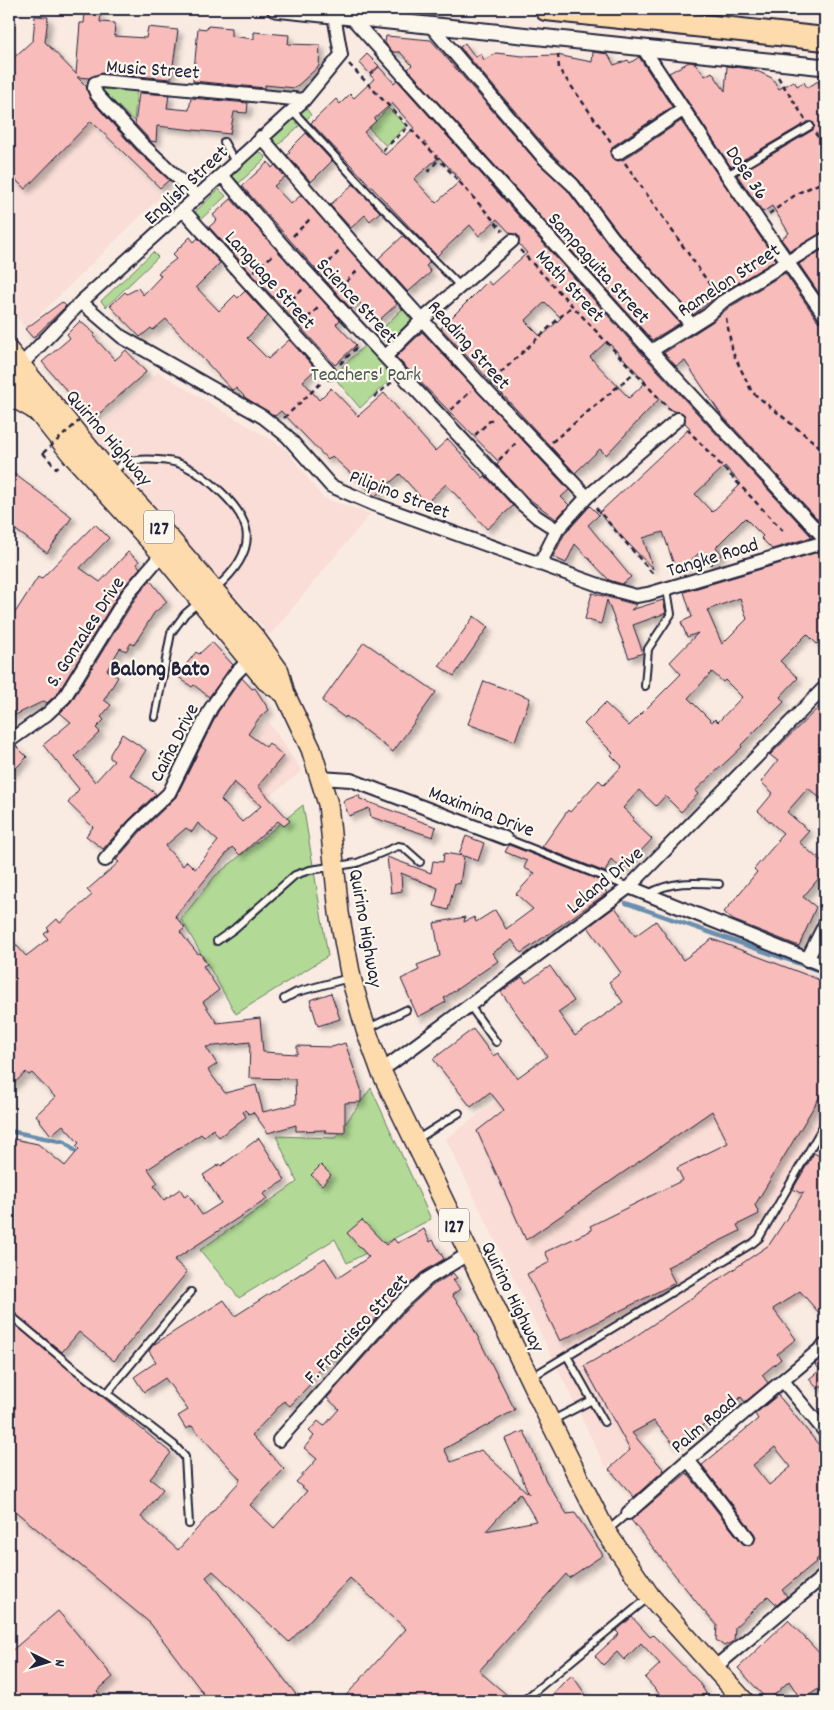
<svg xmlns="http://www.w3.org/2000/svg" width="834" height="1710" font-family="Dekko,sans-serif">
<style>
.built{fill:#f9ddd6}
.green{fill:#b2da96;stroke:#6a7e68}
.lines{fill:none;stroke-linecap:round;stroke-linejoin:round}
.stream{stroke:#698fae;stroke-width:4.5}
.building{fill:#f8bcba;stroke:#22223b;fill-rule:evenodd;filter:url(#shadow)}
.service-casing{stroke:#22223b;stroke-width:10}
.minor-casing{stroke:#22223b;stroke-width:16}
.tertiary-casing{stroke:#22223b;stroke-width:19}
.primary-casing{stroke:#22223b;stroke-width:22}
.trunk-casing{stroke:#22223b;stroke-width:24}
.motorway-casing{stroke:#22223b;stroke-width:26}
.path{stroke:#22223b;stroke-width:2.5;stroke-dasharray:5 4;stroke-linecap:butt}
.service{stroke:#fbf7ec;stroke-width:6}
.minor{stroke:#fbf7ec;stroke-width:12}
.tertiary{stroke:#fbf7ec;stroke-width:15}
.primary{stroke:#fedbac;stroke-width:19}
.trunk{stroke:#fedbac;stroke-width:20}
.motorway{stroke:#fedbac;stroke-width:22}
.path-bridge{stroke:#22223b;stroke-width:2.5;stroke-dasharray:5 4;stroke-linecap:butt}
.labels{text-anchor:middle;stroke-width:4.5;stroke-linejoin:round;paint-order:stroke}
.shield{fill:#fbf7ec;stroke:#636270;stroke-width:1}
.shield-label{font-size:19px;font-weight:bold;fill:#22223b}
.street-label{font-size:20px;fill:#22223b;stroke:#fbf7ec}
.park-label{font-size:20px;fill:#4d5956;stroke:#fbf7ec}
.quarter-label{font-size:22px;font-weight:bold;fill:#22223b;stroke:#fbf7ec}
</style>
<defs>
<filter id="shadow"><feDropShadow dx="4.5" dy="4.5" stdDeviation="2.5" flood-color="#0004"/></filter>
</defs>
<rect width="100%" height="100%" fill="#faebe2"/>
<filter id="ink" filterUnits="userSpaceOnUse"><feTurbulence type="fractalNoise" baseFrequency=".02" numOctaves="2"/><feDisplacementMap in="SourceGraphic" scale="10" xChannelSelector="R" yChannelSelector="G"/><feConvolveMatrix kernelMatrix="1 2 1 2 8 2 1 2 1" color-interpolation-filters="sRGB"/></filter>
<g filter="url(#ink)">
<path class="built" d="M9,44L163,194L25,329L9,306Z
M158,372L285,448L323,498L370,514L270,635L90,435Z
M268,721L302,771L257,806L218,780Z
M717,937L825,977V1282L712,1374L643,1441L606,1468L446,1139Z
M9,1503L160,1625L218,1701H57L9,1646Z"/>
<path class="green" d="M96,85L137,86L134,121Z
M305,107L311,115L276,147L269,140Z
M388,108L406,126L386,146L369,128Z
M259,151L266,158L239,183L232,176Z
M219,189L226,196L199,221L193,214Z
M153,252L158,257L106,307L101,301Z
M403,308L413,318L387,344L377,334Z
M368,342L396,374L360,408L333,376Z
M303,805L328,956L236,1014L181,919L215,876Z
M371,1088L431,1219L347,1263L335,1239L239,1298L200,1250L297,1182L276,1136L335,1138Z"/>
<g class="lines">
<path class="stream" d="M626,903L825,973
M9,1131L65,1142L81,1156"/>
</g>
<path class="building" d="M85,12L101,14L100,22L115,23L114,36L146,38L148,27L178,30L171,79L102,73L89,78L77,77L86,86L91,100L136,150L169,180L160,188L91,121L25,189L9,173V62L33,40L35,16L48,17L45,42L76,74L80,23H84Z
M208,26L231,28V36L254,39V32L289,35L288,44L320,45L319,66L295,88L265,85V88L193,81L198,28L207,29Z
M386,36L431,40L537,162L567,190L607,243L680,323L652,340L408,69L412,65L400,52H393L385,43Z
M465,43L475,57L481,54L484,60L496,53L522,56L557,55L592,62L593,52L608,54L614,65L628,60L630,63L639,57L672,107L613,146L610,153L612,158L618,161L623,160L681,121L776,260L718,295L693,315L619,233L579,180L549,151L460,47Z
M367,54L379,66L370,74L359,62Z
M689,62L695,63L705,76L712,72L725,91L727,66L751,69L756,72L757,71L772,78L779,89L794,81L797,86L804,82L807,88L818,81L825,94V231L790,251L781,239L789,233L772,206L763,212L737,175L813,130L814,123L807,122L731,167L669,73Z
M379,67L394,83L397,80L645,357L812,537L772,549L761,538L763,536L745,518L716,547L722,554L711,565L699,553L682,569L678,565L675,568L663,532L643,538L653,569L599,513L690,428L685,423L684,414L671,410L660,398L606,455L600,449L575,473L441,328L488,281L491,285L527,253L519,244L518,235L510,233L497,219L479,236L470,225L437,256L311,123L336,99L340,104L350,94L354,98L374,79L370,75ZM392,103L414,128L385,155L364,132L376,121L374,119ZM439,157L461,180L436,203L414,179ZM545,302L561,318L541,337L525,321ZM607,341L646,382L629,398L590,357ZM725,466L741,484L712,512L695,494Z
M139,93L169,95L167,108L189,110L191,98L248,103L247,113L234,112L230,134L157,126L156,142L151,141L135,124Z
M306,133L332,161L311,182L287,155L290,153L288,151Z
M268,162L272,168L275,165L285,177L274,186L291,204L301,195L397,304L377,322L359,302L351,309L242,186Z
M353,184L380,212L370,221L365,215L351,228L330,205Z
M231,199L340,320L336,324L356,345L335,365L209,227L217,220L213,215Z
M403,236L430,262L426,266L431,272L408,292L378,259Z
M190,237L194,242L198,238L220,263L196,287L219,311L235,295L238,298L245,291L268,316L247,338L268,359L289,340L316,369L303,381L319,400L331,388L358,416L384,393L435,451L448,439L483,478L485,476L513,506L487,529L446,484L426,503L400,474L375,496L332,456L328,460L281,411L275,416L246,398L236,388L232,390L166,319L153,330L151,328L140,337L110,306L125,292L127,294L138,288L143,295L161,276L158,273L176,259L172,255Z
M825,248V302L799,264Z
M785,273L818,321L825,324V527L720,413L685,361L676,366L664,353L712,322L727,309Z
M62,302L66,306L33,338L25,329Z
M80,321L95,334L93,336L115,360L126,350L146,372L92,420L42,362L70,338L67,334Z
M422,332L569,490L561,497L569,505L556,519L528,498L497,465L499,462L396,357Z
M9,470L72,517L47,553L9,525Z
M590,506L599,515L588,525L631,577L622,584L609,580L575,544L566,563L553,557L564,535Z
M95,524L109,538L80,568L100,582L128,552L139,561L137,564L140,568L121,590L58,693L47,703L44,701L9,718V622L38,577L41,579Z
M825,550V636L817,644L807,634L780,661L798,678L780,697L784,702L741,745L742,747L695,791L698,794L681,812L665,796L656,806L639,790L623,808L634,818L632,820L652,839L623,870L611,859L605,872L542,847L568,810L570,812L599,780L604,785L622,766L611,755L613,753L584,724L605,703L629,726L681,674L670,662L698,633L687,637L681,622L692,617L684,592ZM740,598L747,619L722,644L707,610ZM712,672L723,682L725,680L742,697L718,722L715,719L712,722L688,698Z
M150,580L167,602L154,613L134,645L131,643L126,651L120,648L107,670L118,677L104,700L111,705L101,717L104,720L96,728L100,732L75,756L95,782L114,761L110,758V754L122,734L146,750L130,775L156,794L129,820L103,849L86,836L93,827L68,803L79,789L43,745L71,722L60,713L71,702L135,599Z
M592,593L637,605L631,610L663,600L666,613L633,625L643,653L629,658L607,600L601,624L585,619Z
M474,616L488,627L454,676L439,666Z
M212,642L233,665L209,697L194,685L192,687L177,676L196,652L199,654Z
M364,642L436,692L393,752L346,716L345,718L322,701Z
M242,678L252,689L255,688L269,710L259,718L248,734L266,747L269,743L283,756L258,786L290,821L284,826L278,821L240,855L232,847L175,916L185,928L180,932L198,954L200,953L207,964L203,966L219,990L203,1002L217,1023L260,1018L263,1052L297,1054V1046L332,1047L345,1043L361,1089V1102L345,1103V1133L324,1132L326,1130L296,1131V1125L268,1133L253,1112L249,1114L245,1110L243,1112L246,1117L219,1137L213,1129L204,1137L201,1134L148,1169L158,1183L154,1186L164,1200L180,1189L185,1197L188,1194L202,1215L221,1203L203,1175L220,1164L221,1166L259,1138L285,1180L263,1194L267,1199L174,1260L187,1272L114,1361L79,1332L62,1352L9,1309V1138L38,1144L65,1166L79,1149L76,1146L79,1143L63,1125L51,1135L40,1121L36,1115L55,1097L32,1073L29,1075L26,1072L9,1088V937L26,956L48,939L44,934L49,930L47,928L57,919L60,923L92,895L87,890L119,862L116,860L141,831L176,797L218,712ZM234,782L261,806L242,822L221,800ZM198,823L218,841L195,869L187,861L183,866L165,846L186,828L192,832ZM250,1042L249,1078L295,1079L296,1104L263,1112L256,1085L225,1093L208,1070L217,1064L206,1047Z
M484,681L530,698L515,741L468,724Z
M825,701V802L808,788L787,812L809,831L799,842L825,865V871L803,897L816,907L799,946L733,920L724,912L757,872L754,869L779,840L777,839L783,833L758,811L773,793L761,782L778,761L770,755Z
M16,746L27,757L9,775V749Z
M359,795L360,799L436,827L433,837L371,817L369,808L349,816L343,801Z
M466,836L484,843L478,861L464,856L460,884L455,883L448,910L434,906L438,888L401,873L402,891L391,893L387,857L431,873L433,861L443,862L444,853L463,856L459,854Z
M509,845L601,881L600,884L607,893L521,953L512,940L492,953L498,961L444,998L446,1002L418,1017L401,979L419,970L417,965L440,956L434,923L465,917L464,922L474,917L476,922L495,910L506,929L533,909L516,894L535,873L524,868L527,861L505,852Z
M615,907L635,936L656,921L683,960L712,939L825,982V1088L755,1205L759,1214L737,1225L740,1231L667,1267L675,1283L560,1341L527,1274L550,1262L545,1252L592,1230L590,1226L683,1180L677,1168L728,1143L712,1111L526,1240L477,1131L504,1110L490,1092L471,1107L433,1059L473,1029L493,1056L498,1053L517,1078L547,1056L501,992L522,977L526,983L550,966L574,1001L558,1012L575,1036L623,1002L609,982L621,973L588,927Z
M331,993L340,1019L318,1026L310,1000Z
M814,1153L825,1159V1320L800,1291L773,1309L796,1339L777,1354L781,1359L762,1375L768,1383L745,1402L741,1397L716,1419L713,1416L695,1432L692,1429L674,1445L654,1421L632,1433L664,1470L634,1497L609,1469L630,1450L584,1366L630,1340L769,1245L804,1192L800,1193L793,1189Z
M321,1165L331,1175L322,1185L311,1175Z
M362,1220L386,1245L394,1239L397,1243L424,1229L430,1242L433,1240L444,1259L421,1273L377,1317L309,1379L312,1382L290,1406L284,1401L252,1435L284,1469L250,1505L274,1528L307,1491L296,1482L317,1459L304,1448L314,1436L309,1431L318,1421L324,1426L339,1409L327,1398L403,1313L432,1286L453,1273L457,1278L453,1280L460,1289L452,1295L466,1314L515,1410L444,1449L451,1462L481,1450L529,1494L505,1439L524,1431L546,1481L567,1514L575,1513L603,1555L569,1578L566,1574L479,1671L507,1695L501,1701H341L406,1629L350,1578L289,1642L213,1571L206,1577L301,1701H209L150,1623L9,1506V1320L171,1453L150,1479L163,1489L141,1517L178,1550L239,1482L240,1479L192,1426L186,1429L178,1416L188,1410L165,1378L144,1392L134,1377L156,1362L149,1351L153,1345L224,1300L235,1316L325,1258L338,1278L369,1257L347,1233ZM520,1493L536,1521L486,1531Z
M825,1355V1383L818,1389L809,1379L820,1370L815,1364Z
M778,1395L818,1444L825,1440V1533L817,1541L825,1551L816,1560L817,1561L782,1590L787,1596L777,1605L768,1596L735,1627L734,1641L724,1646L716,1640L717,1625L702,1609L631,1520L687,1473L742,1543L749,1546L753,1544L756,1537L754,1533L702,1465L758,1419L755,1414ZM775,1447L791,1467L769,1485L753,1465Z
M58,1611L113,1677L97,1691L105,1701H9V1653Z
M632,1617L650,1637L653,1635L698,1681L706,1693L702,1701H666L645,1678L660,1664L641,1643L624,1660L617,1652L603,1665L595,1656L619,1634L616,1631Z
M788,1620L825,1659V1685L801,1700L789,1681L768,1701L738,1668Z
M572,1675L590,1701H546L563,1683Z"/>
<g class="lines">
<defs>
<path id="service" d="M292,110L371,196L460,286
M224,142L235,162
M727,175L810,126
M112,474C116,470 121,463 126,462C140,458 170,459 183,465C206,476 240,504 246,529C251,553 232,574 216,588
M645,686L648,649L671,614L667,589
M155,717L171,633L185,614L199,602
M505,838L629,887
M648,894C671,881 693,882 719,884
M217,941L234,929L295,875L310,870L357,863L398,846L403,847L420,862
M284,999L297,992L349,978
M470,1006L496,1042
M369,1028L406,1010
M416,1140L459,1113
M9,1314L71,1366L174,1445L185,1457L189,1524
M567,1356L604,1422
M530,1378L753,1243L759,1238L825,1123
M107,1393L191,1292
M551,1421L592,1400
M608,1530L628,1513
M523,1701L649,1597"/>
<path id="minor" d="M351,17L651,351L825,539
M431,26L543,157L573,185L613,238L692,325
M643,48L727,175L825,316
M261,137L350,240L484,388L587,497
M618,153L684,109
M222,175C317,289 422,394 522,504L537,517L557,530
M198,197L142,144L97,95L94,88L95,83L101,81L304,100
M184,211L330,373
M81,302L122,337L263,417L287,436L331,486L373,504L610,589L636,596L648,594L825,542
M651,351L708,315L722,302L825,239
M385,357L422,320L512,241
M21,365L81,302L304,100L341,55L334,15
M540,564L557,530L587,497L678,419
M9,741L47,714L64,698L128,594L162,554
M320,778L351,780L505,838
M105,860L135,825L169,793L211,708L234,675L249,660
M629,887L825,966
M807,960L825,924
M381,1071L629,887L825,687
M783,1381L825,1432
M279,1440L397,1307L427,1279L468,1254
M688,1460L748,1538
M628,1513L688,1460L825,1345
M714,1668L825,1575"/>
<path id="tertiary" d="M275,9L825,67"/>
<path id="primary" d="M9,351L111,475L171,540L256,639L279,671L285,694L311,749L328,804L339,913L351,978L366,1030L381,1071L550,1421L606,1532L650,1596L744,1701
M9,395L37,411L72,455L162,554L266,681L285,694"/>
<path id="trunk" d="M9,378L37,411"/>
<path id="motorway" d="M546,9L825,39"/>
</defs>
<use href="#service" class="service-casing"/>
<use href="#minor" class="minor-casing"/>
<use href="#tertiary" class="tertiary-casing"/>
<use href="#primary" class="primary-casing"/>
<use href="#trunk" class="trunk-casing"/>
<use href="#motorway" class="motorway-casing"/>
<path class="path" d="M558,54L559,69L611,142
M349,64L439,159L503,231
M778,77L805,119
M815,133L825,146
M383,150L408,127
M625,163L715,292
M428,172L439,159
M769,214L798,193L825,181
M293,236L312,217
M520,250L670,410
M323,269L341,249
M254,271L273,255
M340,288L359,269
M285,305L303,289
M726,318L733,353L752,392L825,451
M301,324L319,307
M340,364L357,347
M494,379L571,307
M374,397L392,382
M451,410L471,391
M284,418L322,382
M687,429L783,531
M475,435L493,418
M552,442L635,372
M43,453L56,468L59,466
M499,460L516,443
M596,508L653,574"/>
<use href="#service" class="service"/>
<use href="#minor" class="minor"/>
<use href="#tertiary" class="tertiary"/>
<use href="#primary" class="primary"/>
<use href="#trunk" class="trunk"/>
<use href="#motorway" class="motorway"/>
<path class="path-bridge" d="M43,453L79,421"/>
</g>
</g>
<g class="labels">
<g class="shield">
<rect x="144" y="510.5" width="30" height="33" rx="4"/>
<rect x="439" y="1208.5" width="30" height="33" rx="4"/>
</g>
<g class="shield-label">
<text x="159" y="534">127</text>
<text x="454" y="1232">127</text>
</g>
<g class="street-label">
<text transform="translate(153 68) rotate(4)" y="7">Music Street</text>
<text transform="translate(748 172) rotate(56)" y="7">Dose 36</text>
<text transform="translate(185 184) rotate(-43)" y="7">English Street</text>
<text transform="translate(600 267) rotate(48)" y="7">Sampaguita Street</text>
<text transform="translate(271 279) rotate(48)" y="7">Language Street</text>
<text transform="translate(728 279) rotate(-33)" y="7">Ramelon Street</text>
<text transform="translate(571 285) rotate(47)" y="7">Math Street</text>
<text transform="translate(358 300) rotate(47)" y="7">Science Street</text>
<text transform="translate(470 344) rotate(48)" y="7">Reading Street</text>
<text transform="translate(110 437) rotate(49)" y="7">Quirino Highway</text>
<text transform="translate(400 493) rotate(21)" y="7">Pilipino Street</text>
<text transform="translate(712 556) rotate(-17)" y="7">Tangke Road</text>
<text transform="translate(84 631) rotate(-57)" y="7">S. Gonzales Drive</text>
<text transform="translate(173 742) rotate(-63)" y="7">Caiña Drive</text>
<text transform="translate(482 810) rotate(21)" y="7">Maximina Drive</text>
<text transform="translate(604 879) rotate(-40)" y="7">Leland Drive</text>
<text transform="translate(367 928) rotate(80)" y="7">Quirino Highway</text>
<text transform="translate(514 1296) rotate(64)" y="7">Quirino Highway</text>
<text transform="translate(355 1328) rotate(-47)" y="7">F. Francisco Street</text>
<text transform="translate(703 1423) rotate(-40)" y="7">Palm Road</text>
</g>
<g class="park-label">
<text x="366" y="380">Teachers' Park</text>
</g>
<g class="quarter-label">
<text x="160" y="675">Balong Bato</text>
</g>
</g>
<rect width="834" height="1710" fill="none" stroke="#fbf7ec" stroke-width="30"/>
<rect x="15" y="15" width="804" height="1680" fill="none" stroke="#22223b" stroke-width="2" filter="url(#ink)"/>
<g transform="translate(48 1662) rotate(95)" stroke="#fbf7ec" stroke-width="4" paint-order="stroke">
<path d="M0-4L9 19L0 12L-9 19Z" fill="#22223b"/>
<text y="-8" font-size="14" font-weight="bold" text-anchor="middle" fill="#22223b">N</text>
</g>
</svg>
